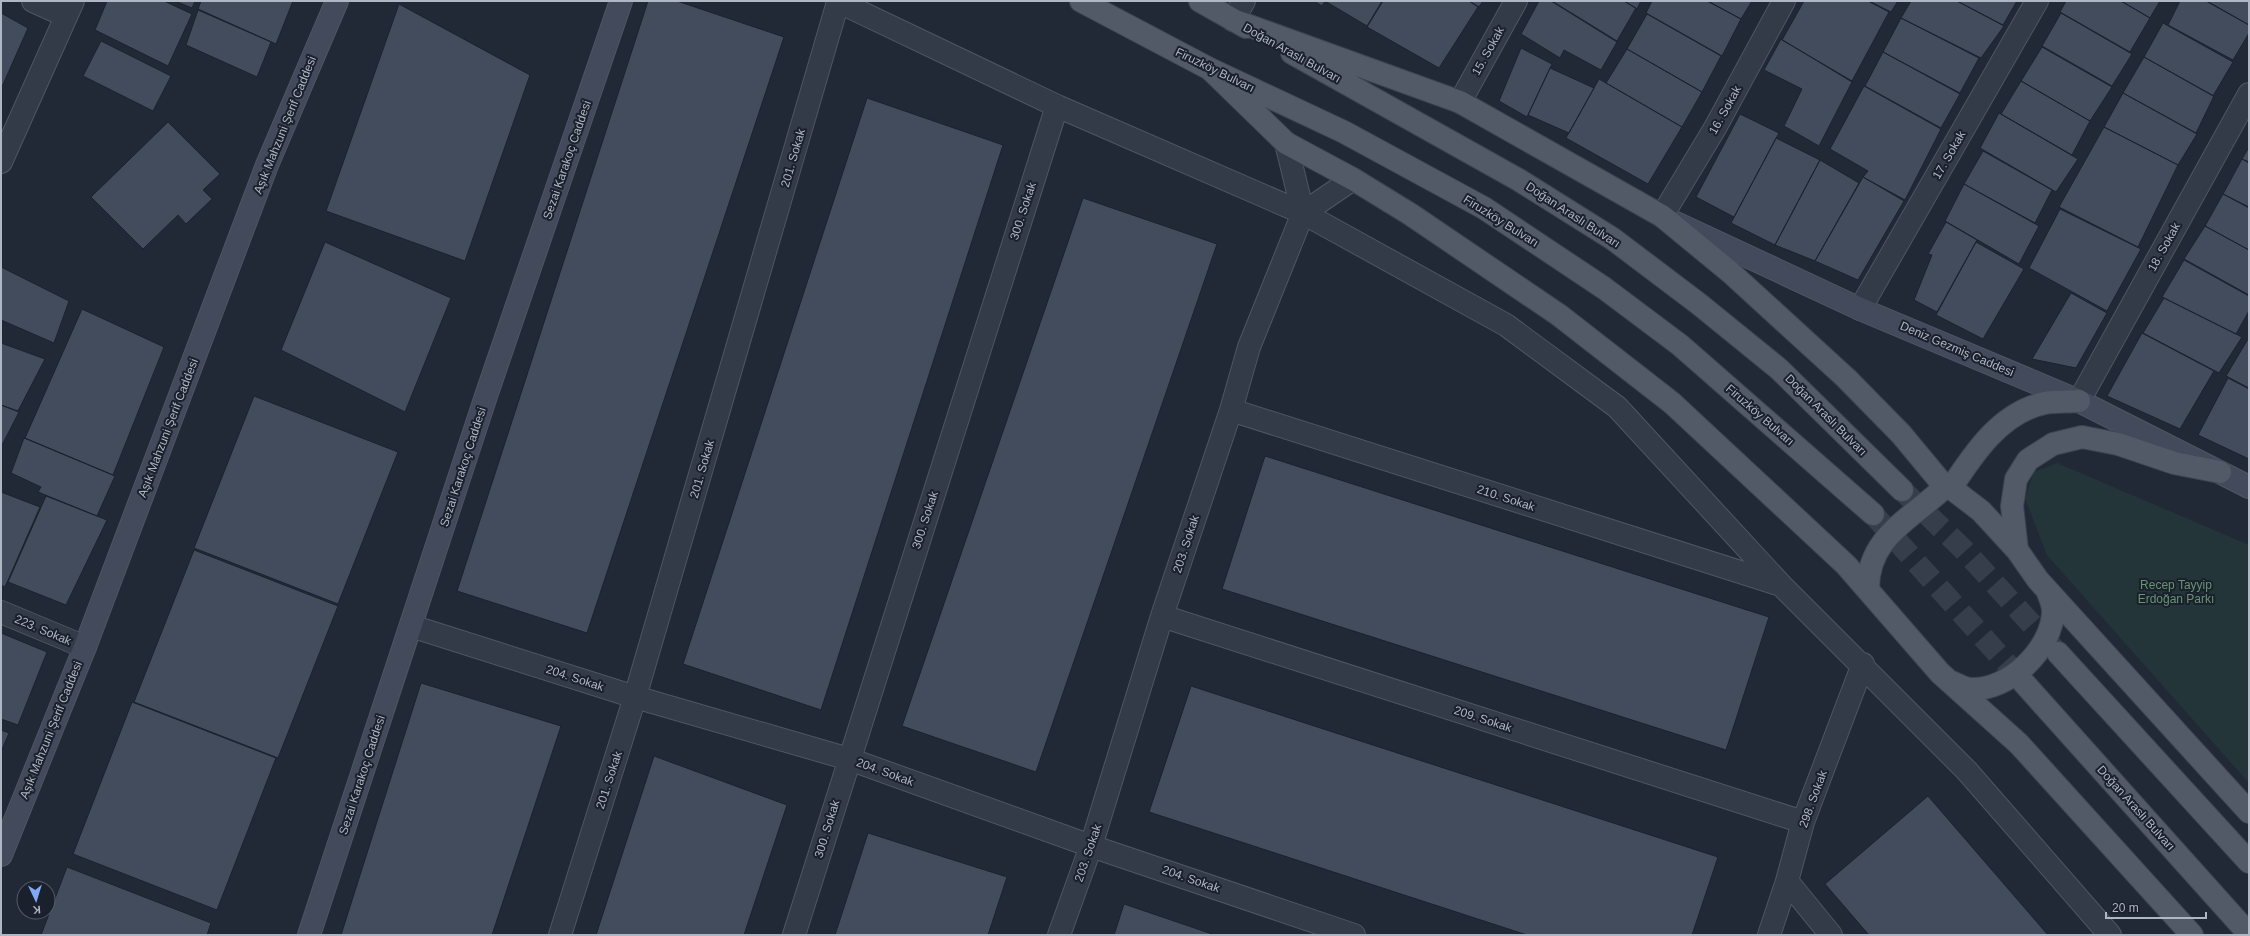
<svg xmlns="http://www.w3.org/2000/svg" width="2250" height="936" font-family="Arial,sans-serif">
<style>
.green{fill:#233538}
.building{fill:#424c5c;stroke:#1c222e}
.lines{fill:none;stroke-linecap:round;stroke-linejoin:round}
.primary-tunnel{stroke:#363e4c;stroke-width:22;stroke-dasharray:22 11;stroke-linecap:butt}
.street-casing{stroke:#4f5662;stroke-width:24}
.secondary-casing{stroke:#4f5662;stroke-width:24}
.primary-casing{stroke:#3e4451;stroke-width:24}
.street{stroke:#343b48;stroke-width:22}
.secondary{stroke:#424a5b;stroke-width:22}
.primary{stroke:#525a68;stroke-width:22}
.labels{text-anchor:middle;stroke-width:4;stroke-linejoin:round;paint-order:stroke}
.street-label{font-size:12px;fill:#afb6c4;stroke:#1a202c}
.park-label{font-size:12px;fill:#679473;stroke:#1a202c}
</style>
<rect width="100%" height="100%" fill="#212937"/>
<path class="green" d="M2057,463L2249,545V783L2047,555L2025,498L2034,472Z"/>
<path class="building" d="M107,1H164L192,14L168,66L95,30Z
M175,1H195L192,8Z
M201,1H293L276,44L198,9Z
M648,1H677L784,37L587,633L457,591Z
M1314,1H1325L1322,6Z
M1325,1H1382L1367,26Z
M1383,1H1469L1478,7L1439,68L1367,27Z
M1469,1H1483L1479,7Z
M1539,1H1551L1617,42L1601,70L1564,50L1560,58L1521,34Z
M1552,1H1624L1636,8L1617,41Z
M1624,1H1641L1637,9Z
M1652,1H1707L1741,19L1722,56L1646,13Z
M1708,1H1752L1741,19Z
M1804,1H1868L1889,12L1852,81L1782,40Z
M1869,1H1898L1891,12Z
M1911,1H1957L2004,26L1981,58L1901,18Z
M1957,1H2017L2003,25Z
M2066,1H2121L2150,18L2130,52L2060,12Z
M2121,1H2160L2150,18Z
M2180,1H2206L2249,25V33L2233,60L2168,25Z
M2207,1H2249V25Z
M399,4L530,75L465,261L326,211Z
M198,10L271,42L257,77L186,45Z
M1,13L28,28L1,89Z
M2061,13L2132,54L2112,86L2042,46Z
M1647,14L1721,56L1702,92L1627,49Z
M1901,18L1979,58L1960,93L1883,52Z
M2163,23L2233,62L2213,96L2144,57Z
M1781,39L1852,82L1819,146L1784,126L1802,89L1764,70Z
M101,41L171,76L153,111L83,76Z
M2042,47L2112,87L2090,121L2021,81Z
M1521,48L1552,64L1527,117L1499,101Z
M1627,49L1702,92L1682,127L1606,83Z
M1883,52L1960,94L1941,128L1865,86Z
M2144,57L2214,96L2196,133L2123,93Z
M1550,68L1594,88L1569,133L1528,115Z
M1599,79L1682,127L1648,184L1566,138Z
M2021,81L2090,121L2072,155L2001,114Z
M1864,86L1941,129L1905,200L1863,177L1868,171L1830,149Z
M2123,93L2197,134L2178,165L2104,127Z
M867,98L1003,145L821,710L683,664Z
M1999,113L2078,159L2056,192L1980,148Z
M1740,114L1779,133L1734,217L1696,197Z
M168,122L220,174L203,190L212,199L186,224L178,215L143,249L91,197Z
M2104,127L2178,165L2138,247L2059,207Z
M1776,138L1820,160L1775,245L1731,223Z
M2249,147V162L2242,159Z
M1983,151L2052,190L2035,223L1964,184Z
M2242,159L2249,163V207L2223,194Z
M1820,160L1859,183L1815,261L1775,245Z
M1863,177L1904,201L1858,280L1815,261Z
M1964,184L2039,226L2019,264L1945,221Z
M2223,194L2249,208V250L2205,226Z
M1083,198L1217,244L1036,772L902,726Z
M2060,209L2141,249L2107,311L2029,268Z
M1946,222L1977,240L1937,312L1914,300L1932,255L1928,254Z
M2205,226L2249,250V295L2184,259Z
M325,242L451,298L405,412L281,350Z
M1976,242L2024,269L1983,339L1936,315Z
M2184,260L2249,296V311L2236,334L2162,297Z
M1,267L69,301L54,343L1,320Z
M2071,293L2107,313L2076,368L2032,359Z
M2164,298L2242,337L2219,373L2143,333Z
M82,309L164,347L113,475L25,438Z
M2142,333L2214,371L2180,429L2107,396Z
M2248,339H2249V388L2226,376Z
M1,343L45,359L18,411L1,405Z
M2228,378L2249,389V459L2198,435Z
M254,396L398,452L338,604L194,548Z
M1,405L19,412L1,447Z
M24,438L115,476L97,516L38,492L41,487L11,473Z
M1265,456L1769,617L1726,750L1222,589Z
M1,492L40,507L5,587L1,585Z
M46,496L107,520L66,605L8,582Z
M194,550L338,606L278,758L134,702Z
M1,633L47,652L18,725L1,719Z
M421,683L561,726L492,935H341Z
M1191,686L1718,857L1692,935H1527L1149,812Z
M132,702L276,758L217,910L73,854Z
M1,730L9,733L1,752Z
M654,756L787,805L744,935H596Z
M1928,796L2048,935H1869L1825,884Z
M868,833L1007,877L988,935H835Z
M67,867L211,923L207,935H41Z
M1124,904L1215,935H1114Z"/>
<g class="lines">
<path class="primary-tunnel" d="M1902,490L1963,549L2057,652
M1873,514L2023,682"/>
<defs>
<path id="street" d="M33,1L66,16
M837,1L1057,106L1303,213L1506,325L1617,407L1782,586L1967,771L2110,935
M1233,20L1244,1
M1460,102L1516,1
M1286,143L1303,213
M1,162L73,1
M1662,216L1715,128L1784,1
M1860,309L2037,1
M2079,401L2249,94
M1231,410L1781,585
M1,612L85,647
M1162,616L1803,822
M411,626L635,697L849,759L1091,846L1354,935
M1787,881L1831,935
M560,935L635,697L838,2
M794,935L1057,106
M1059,935L1091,846L1162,616L1231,410L1249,347L1303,213L1353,179
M1769,935L1787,881L1803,822L1863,664"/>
<path id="secondary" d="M1676,223L1860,309L2079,401L2249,487
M1,855L85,647L267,165L337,1
M309,935L486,396L621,1"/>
<path id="primary" d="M1081,1L1210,69L1344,132L1484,208L1604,288L1680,345L1873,514
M1200,1L1246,27
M1233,20L1460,102L1662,216L1730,272L1846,378L1901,434L1945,487
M1292,53L1519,180L1613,239L1699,304L1779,369L1902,490
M1210,69L1286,143L1353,179L1410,214L1559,315L1672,403L1846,565L1940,673L2019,744L2192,935
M1951,488C1974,453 2001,412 2045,403C2055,401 2068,402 2079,401
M2017,550L2012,506L2016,479L2028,460L2053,444L2082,437L2118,444L2174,463L2220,472
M1868,590C1867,537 1911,519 1945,487L1951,488L1981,511L2017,550L2038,580L2249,812
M2058,653L2249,862
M1951,682C1957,684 1965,689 1971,689C2009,691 2053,648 2053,611C2053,604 2049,596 2047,590
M2023,682L2249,934"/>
</defs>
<use href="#street" class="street-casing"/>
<use href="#secondary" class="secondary-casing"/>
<use href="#primary" class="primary-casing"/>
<use href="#street" class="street"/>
<use href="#secondary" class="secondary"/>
<use href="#primary" class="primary"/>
</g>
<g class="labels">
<g class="street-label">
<text transform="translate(1488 51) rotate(-61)" y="4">15. Sokak</text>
<text transform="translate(1292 53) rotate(29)" y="4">Doğan Araslı Bulvarı</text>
<text transform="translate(1215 70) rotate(26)" y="4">Firuzköy Bulvarı</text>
<text transform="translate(1725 110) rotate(-61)" y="4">16. Sokak</text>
<text transform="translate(285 125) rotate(-68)" y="4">Aşık Mahzuni Şerif Caddesi</text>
<text transform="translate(1949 155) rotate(-60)" y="4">17. Sokak</text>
<text transform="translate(793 158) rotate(-74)" y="4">201. Sokak</text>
<text transform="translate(567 160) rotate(-71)" y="4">Sezai Karakoç Caddesi</text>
<text transform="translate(1023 211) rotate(-72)" y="4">300. Sokak</text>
<text transform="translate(1573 215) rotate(33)" y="4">Doğan Araslı Bulvarı</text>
<text transform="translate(1501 221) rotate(32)" y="4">Firuzköy Bulvarı</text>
<text transform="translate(2164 247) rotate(-61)" y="4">18. Sokak</text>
<text transform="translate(1957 349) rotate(23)" y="4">Deniz Gezmiş Caddesi</text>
<text transform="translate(1760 415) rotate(41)" y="4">Firuzköy Bulvarı</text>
<text transform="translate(1826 415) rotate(45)" y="4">Doğan Araslı Bulvarı</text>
<text transform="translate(168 428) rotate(-69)" y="4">Aşık Mahzuni Şerif Caddesi</text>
<text transform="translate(463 467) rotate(-72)" y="4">Sezai Karakoç Caddesi</text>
<text transform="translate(702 469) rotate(-74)" y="4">201. Sokak</text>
<text transform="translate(1506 498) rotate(18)" y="4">210. Sokak</text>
<text transform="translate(925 520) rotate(-72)" y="4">300. Sokak</text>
<text transform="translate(1186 544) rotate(-72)" y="4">203. Sokak</text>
<text transform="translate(43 630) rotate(23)" y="4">223. Sokak</text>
<text transform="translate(575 678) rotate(18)" y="4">204. Sokak</text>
<text transform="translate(1483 719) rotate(18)" y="4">209. Sokak</text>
<text transform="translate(51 730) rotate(-68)" y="4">Aşık Mahzuni Şerif Caddesi</text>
<text transform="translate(885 772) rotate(20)" y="4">204. Sokak</text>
<text transform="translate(362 775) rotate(-72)" y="4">Sezai Karakoç Caddesi</text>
<text transform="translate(609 780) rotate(-72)" y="4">201. Sokak</text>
<text transform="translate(1813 799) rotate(-70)" y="4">298. Sokak</text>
<text transform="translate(2136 808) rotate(48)" y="4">Doğan Araslı Bulvarı</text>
<text transform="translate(827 829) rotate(-73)" y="4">300. Sokak</text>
<text transform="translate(1088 853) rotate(-71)" y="4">203. Sokak</text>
<text transform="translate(1191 879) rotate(19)" y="4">204. Sokak</text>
</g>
<g class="park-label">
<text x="2176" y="589">Recep Tayyip<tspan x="2176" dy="14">Erdoğan Parkı</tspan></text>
</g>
</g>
<rect width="2250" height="936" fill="none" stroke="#afb6c4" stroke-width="4"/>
<g transform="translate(36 900) rotate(176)"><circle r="19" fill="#1a202c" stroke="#565c69"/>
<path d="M0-3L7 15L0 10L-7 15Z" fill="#82a9f6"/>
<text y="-6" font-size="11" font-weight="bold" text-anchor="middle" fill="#afb6c4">K</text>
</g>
<path d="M2106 912v6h100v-6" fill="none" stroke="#afb6c4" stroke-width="2"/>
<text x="2112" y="912" font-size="12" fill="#afb6c4" stroke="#1a202c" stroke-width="3" paint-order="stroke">20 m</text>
</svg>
